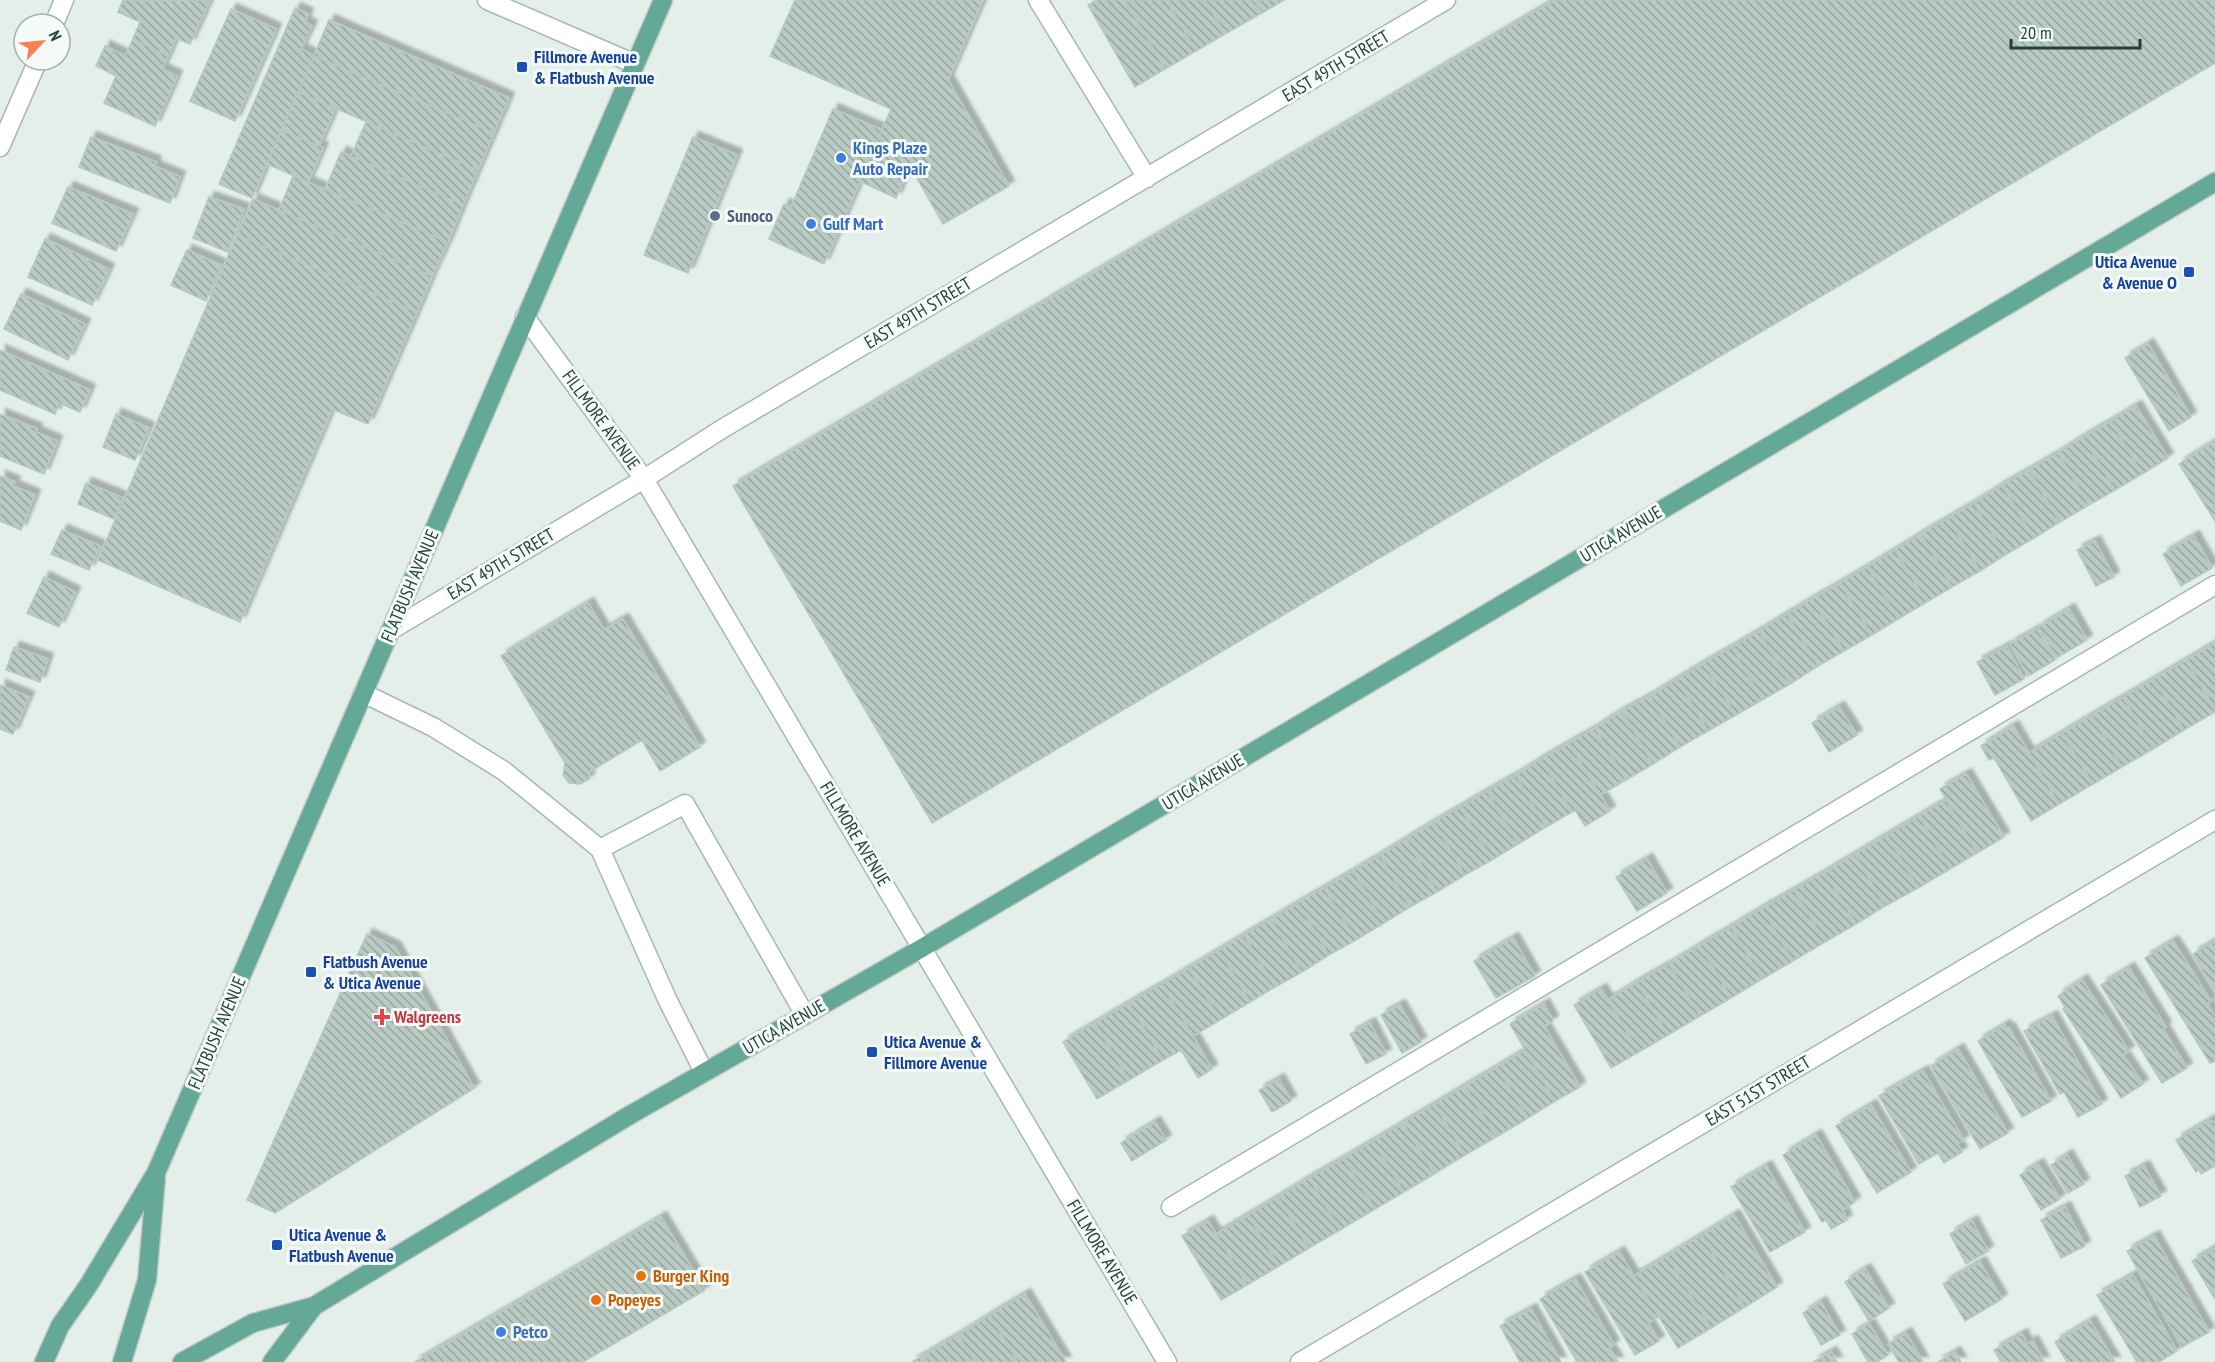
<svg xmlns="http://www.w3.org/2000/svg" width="2215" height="1362" font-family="'PT Sans Narrow',sans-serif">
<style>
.building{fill:url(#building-back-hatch);stroke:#b5c9c1;stroke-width:1.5;filter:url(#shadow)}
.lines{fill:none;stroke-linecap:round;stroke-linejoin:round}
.minor-casing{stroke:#a6b8b2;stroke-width:21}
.major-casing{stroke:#c1cac8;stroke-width:21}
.minor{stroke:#fff;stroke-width:18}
.major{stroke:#64a897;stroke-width:18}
.transit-dot{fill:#1a4fb4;stroke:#f5faf8;stroke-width:2}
.shop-dot{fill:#3f7fe0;stroke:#f5faf8;stroke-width:2}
.service-dot{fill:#5c6f8a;stroke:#f5faf8;stroke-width:2}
.health-dot{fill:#e0444e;stroke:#f5faf8;stroke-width:2}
.food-dot{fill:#e8710a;stroke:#f5faf8;stroke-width:2}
.labels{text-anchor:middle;stroke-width:6;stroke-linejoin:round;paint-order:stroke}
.transit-label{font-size:18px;font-weight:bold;fill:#164399;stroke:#f5faf8;text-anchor:start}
.street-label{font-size:18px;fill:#21423a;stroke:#f5faf8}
.shop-label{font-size:18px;font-weight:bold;fill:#366cbe;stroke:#f5faf8;text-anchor:start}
.service-label{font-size:18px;font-weight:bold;fill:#4e5e75;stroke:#f5faf8;text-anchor:start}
.health-label{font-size:18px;font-weight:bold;fill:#be3a42;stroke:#f5faf8;text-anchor:start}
.food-label{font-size:18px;font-weight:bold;fill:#c56008;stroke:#f5faf8;text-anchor:start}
</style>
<defs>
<pattern id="building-back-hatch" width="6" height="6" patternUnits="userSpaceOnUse" patternTransform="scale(1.5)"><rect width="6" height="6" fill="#b9cac3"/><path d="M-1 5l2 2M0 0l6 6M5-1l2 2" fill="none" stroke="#96a69f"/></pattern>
<filter id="shadow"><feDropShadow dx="5.5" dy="-5.5" stdDeviation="1.5" flood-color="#0004"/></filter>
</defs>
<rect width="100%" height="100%" fill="#e4efea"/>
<path class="building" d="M123,0L149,1L210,0L190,44L176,38L168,56L133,39L140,22L118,12Z
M795,0H983L948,80L1009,186L943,224L910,166L896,198L859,181L891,109L770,56Z
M1098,0H1125L1165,69L1135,87L1088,5Z
M1125,0H1166L1196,51L1165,69Z
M1166,0H1205L1225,34L1196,51Z
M1205,0H1254L1262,13L1225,34Z
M1254,0H1284L1262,13Z
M1555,0H2215V63L932,823L733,486Z
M295,8L308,14L305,22L312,26L301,49L314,56L252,198L219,184Z
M231,9L276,29L235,121L190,101Z
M329,20L509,98L494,133L314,56Z
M133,39L168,56L162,69L177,76L155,126L104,103L116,76L96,66L105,46L125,56Z
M314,56L494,133L478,170L298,92Z
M298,92L335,109L319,146L281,130Z
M833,109L882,130L824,264L769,239L784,204L791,207Z
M366,122L478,170L463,205L351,156Z
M281,130L323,148L308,182L267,164Z
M91,137L156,162L154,166L180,177L170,203L79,167Z
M693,137L737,155L688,273L644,255Z
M341,152L463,205L448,242L325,189Z
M293,176L448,242L432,276L279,210Z
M68,187L133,214L116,251L52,223Z
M209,197L244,209L228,252L193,238Z
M253,199L432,276L417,312L237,235Z
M237,235L417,312L368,424L332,409L240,622L98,560Z
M45,239L109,269L92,305L28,277Z
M187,250L221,265L206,301L171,285Z
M21,294L85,324L68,360L4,329Z
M2148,344L2191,417L2169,431L2125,358Z
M0,350L90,390L80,412L59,403L55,414L0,390Z
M2136,406L2168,458L2142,474L2111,421Z
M0,414L37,429L36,432L57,441L44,474L0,456Z
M116,414L149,428L135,460L103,447Z
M2111,421L2142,474L2115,490L2083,437Z
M2083,437L2115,490L2089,505L2058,453Z
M2215,441V521L2179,464Z
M2058,453L2089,505L2060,522L2029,470Z
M2029,470L2060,522L2034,538L2002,485Z
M0,476L15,482L13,486L35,495L21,530L0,521Z
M86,483L123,498L114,519L78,504Z
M2002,485L2034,538L2005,555L1974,503Z
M1974,503L2005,555L1980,571L1948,518Z
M1948,518L1980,571L1952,587L1921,534Z
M62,530L100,546L89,570L51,554Z
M1921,534L1952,587L1927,602L1895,550Z
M2194,536L2212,568L2181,586L2163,554Z
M2095,541L2114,577L2096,586L2077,550Z
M1895,550L1927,602L1898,619L1867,567Z
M1867,567L1898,619L1872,635L1840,583Z
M44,577L75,592L59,627L27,613Z
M1840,583L1872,635L1844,651L1812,599Z
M1812,599L1844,651L1818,666L1787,614Z
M588,603L604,630L623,619L700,747L660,771L642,740L589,772V779L580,784L569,783L563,775L565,763L501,656Z
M2069,609L2087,640L2056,658L2039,627Z
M1787,614L1818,666L1790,684L1759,631Z
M2037,629L2055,660L2028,676L2010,644Z
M1759,631L1790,684L1762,700L1732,647Z
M2215,643V709L2186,660Z
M2007,646L2024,679L1995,695L1977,662Z
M14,647L48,659L40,682L6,670Z
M1732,647L1762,700L1736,715L1704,663Z
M2186,660L2215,712L2184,730L2154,679Z
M1704,663L1736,715L1708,731L1677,679Z
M1677,679L1708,731L1680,747L1650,696Z
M2154,679L2184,730L2153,749L2123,697Z
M0,685L29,697L13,734L0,729Z
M1650,696L1680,747L1653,764L1622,711Z
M2123,697L2153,749L2122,767L2092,715Z
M1839,707L1857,735L1829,752L1812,723Z
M1622,711L1653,764L1626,780L1595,728Z
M2092,715L2122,767L2093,784L2062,733Z
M2013,726L2059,804L2031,821L1994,758L1989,760L1981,746Z
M1595,728L1626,780L1600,795L1569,743Z
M2062,733L2093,784L2059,804L2029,753Z
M1569,743L1610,811L1585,826L1575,810L1572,812L1541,759Z
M1541,759L1572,812L1546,827L1516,775Z
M1966,774L2004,837L1977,853L1940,789Z
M1516,775L1546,827L1518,844L1487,791Z
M1487,791L1518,844L1492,860L1460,807Z
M1946,800L1977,853L1950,869L1919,816Z
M1460,807L1492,860L1465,875L1434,822Z
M1919,816L1950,869L1918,888L1887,835Z
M1434,822L1465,875L1437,892L1406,839Z
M1887,835L1918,888L1885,906L1855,854Z
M1406,839L1437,892L1410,907L1380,855Z
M1855,854L1885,906L1856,924L1825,872Z
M1380,855L1410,907L1384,923L1353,871Z
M1647,859L1667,893L1637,911L1616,877Z
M1353,871L1384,923L1356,940L1324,888Z
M1825,872L1856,924L1825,942L1794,890Z
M1324,888L1356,940L1329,955L1298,903Z
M1794,890L1825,942L1793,961L1762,908Z
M1298,903L1329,955L1302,972L1271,919Z
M1762,908L1793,961L1762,979L1731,927Z
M1271,919L1302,972L1275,987L1244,935Z
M1731,927L1762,979L1731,998L1700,945Z
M367,934L395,947L474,1088L476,1087L275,1213L247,1200Z
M1244,935L1275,987L1250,1002L1219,950Z
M1513,938L1535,976L1496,998L1474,961Z
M2173,941L2211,1001L2207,1004L2215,1017V1061L2210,1063L2145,958Z
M2215,941V992L2193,954Z
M1700,945L1731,998L1700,1016L1669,964Z
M1219,950L1250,1002L1220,1020L1189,968Z
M1669,964L1700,1016L1668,1035L1637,982Z
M1189,968L1220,1020L1193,1036L1162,984Z
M2129,968L2166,1027L2163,1029L2187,1068L2162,1083L2101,985Z
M2082,980L2129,1051L2123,1055L2143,1084L2121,1098L2063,1009L2065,1007L2058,996Z
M1637,982L1668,1035L1639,1052L1608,1000Z
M1162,984L1212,1069L1198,1078L1181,1050L1163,1060L1129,1003Z
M1601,989L1639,1052L1611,1068L1574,1005Z
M1129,1003L1163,1060L1129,1080L1095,1023Z
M1544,1004L1553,1021L1544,1026L1580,1087L1555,1101L1510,1024Z
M1400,1005L1421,1042L1402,1053L1381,1015Z
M2052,1016L2102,1104L2078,1117L2064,1092L2060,1094L2024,1031Z
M1095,1023L1129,1080L1097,1099L1063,1042Z
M1370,1023L1386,1054L1366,1064L1350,1034Z
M2005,1025L2006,1029L2009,1028L2051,1101L2022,1117L1978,1041Z
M1958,1049L2008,1133L1980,1149L1931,1066Z
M1525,1050L1555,1101L1528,1118L1497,1067Z
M1497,1067L1528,1118L1496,1137L1465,1086Z
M1923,1071L1964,1140L1957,1144L1962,1152L1944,1163L1938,1153L1919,1164L1879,1096Z
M1279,1079L1291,1101L1272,1112L1259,1090Z
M1465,1086L1496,1137L1465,1155L1435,1104Z
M1435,1104L1465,1155L1434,1174L1403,1123Z
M1871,1105L1911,1172L1877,1193L1836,1126Z
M2210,1120L2212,1123L2215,1121V1166L2201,1174L2199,1170L2196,1172L2176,1140Z
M1155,1122L1166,1140L1132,1161L1121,1143Z
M1403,1123L1434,1174L1404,1192L1373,1141Z
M1816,1135L1855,1202L1842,1210L1847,1220L1831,1229L1826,1220L1822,1222L1783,1155Z
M1373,1141L1404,1192L1375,1209L1344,1158Z
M2067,1155L2084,1184L2068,1193L2051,1165Z
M1344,1158L1375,1209L1340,1230L1309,1178Z
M2038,1164L2060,1199L2041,1210L2020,1175Z
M1766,1166L1805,1232L1770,1252L1731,1187Z
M2144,1166L2161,1196L2140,1207L2125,1176Z
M1309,1178L1340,1230L1309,1248L1278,1197Z
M1278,1197L1309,1248L1279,1266L1248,1215Z
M2065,1207L2085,1246L2061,1258L2041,1220Z
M1248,1215L1279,1266L1247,1285L1216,1234Z
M1734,1215L1777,1287L1745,1307L1702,1235Z
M661,1217L705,1290L583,1362H553L518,1302Z
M1208,1221L1247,1285L1221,1300L1182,1236Z
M1972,1221L1988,1251L1966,1264L1950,1234Z
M1702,1235L1745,1307L1711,1328L1667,1256Z
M2154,1236L2209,1332L2182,1347L2127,1251Z
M2215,1248V1299L2192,1261Z
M1619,1252L1659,1317L1648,1323L1659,1341L1635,1355L1585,1272Z
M1667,1256L1711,1328L1678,1348L1634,1276Z
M1980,1262L2002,1299L1965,1321L1943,1284Z
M1865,1269L1889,1308L1869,1321L1845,1282Z
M2133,1275L2177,1351L2159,1362H2137L2097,1295Z
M1575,1279L1614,1345L1609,1348L1618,1362H1577L1540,1299Z
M1025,1294L1066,1362H1018L990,1315Z
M518,1302L553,1362H415Z
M1821,1302L1840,1335L1821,1345L1803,1313Z
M1531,1309L1561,1362H1520L1500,1326Z
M990,1315L1018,1362H975L958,1335Z
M2090,1321L2115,1362H2067L2055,1342Z
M1869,1324L1888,1355L1877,1362H1868L1852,1334Z
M1906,1333L1923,1362H1899L1888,1344Z
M2022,1334L2027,1344L2033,1341L2044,1362H2001L1994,1350Z
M958,1335L975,1362H928L924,1355Z
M1831,1352L1837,1362H1813Z
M1955,1352L1961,1362H1938Z
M924,1355L928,1362H912Z"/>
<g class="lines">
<defs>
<path id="minor" d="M487,0L635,64
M1038,0L1147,178
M54,24L64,0
M0,147L38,60
M525,317L644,479L1167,1362
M391,630L644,479L722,429L1446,0
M363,693L433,727L504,771L600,849L668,1001L704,1072
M600,849L685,804L805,1015
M1171,1207L2215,585
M1300,1362L2215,820"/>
<path id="major" d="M44,1362L60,1326L88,1286L156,1173L663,0
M122,1362L147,1280L156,1178
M182,1362L253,1323L314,1306L630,1115L922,948L2215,182
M272,1362L314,1306"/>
</defs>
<use href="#minor" class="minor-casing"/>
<use href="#major" class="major-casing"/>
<use href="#minor" class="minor"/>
<use href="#major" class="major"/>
</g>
<g class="transit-dot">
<rect x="516" y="61" width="12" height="12" rx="3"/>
<rect x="2183" y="266" width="12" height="12" rx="3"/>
<rect x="305" y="966" width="12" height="12" rx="3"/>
<rect x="866" y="1046" width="12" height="12" rx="3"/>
<rect x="271" y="1239" width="12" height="12" rx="3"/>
</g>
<g class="shop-dot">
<circle cx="841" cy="158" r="6"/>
<circle cx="811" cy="224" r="6"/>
<circle cx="501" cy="1332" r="6"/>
</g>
<circle class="service-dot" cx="715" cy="216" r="6"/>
<path class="health-dot" d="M379 1008h6v6h6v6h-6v6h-6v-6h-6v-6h6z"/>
<g class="food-dot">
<circle cx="641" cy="1276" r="6"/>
<circle cx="596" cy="1300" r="6"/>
</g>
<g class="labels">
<g class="transit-label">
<text x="534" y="63">Fillmore Avenue<tspan x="534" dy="21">&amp; Flatbush Avenue</tspan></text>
<text x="2177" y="268" text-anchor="end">Utica Avenue<tspan x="2177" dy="21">&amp; Avenue O</tspan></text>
<text x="323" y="968">Flatbush Avenue<tspan x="323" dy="21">&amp; Utica Avenue</tspan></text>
<text x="884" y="1048">Utica Avenue &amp;<tspan x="884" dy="21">Fillmore Avenue</tspan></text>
<text x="289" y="1241">Utica Avenue &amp;<tspan x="289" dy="21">Flatbush Avenue</tspan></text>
</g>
<g class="street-label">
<text transform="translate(1336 66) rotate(-31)" y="6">EAST 49TH STREET</text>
<text transform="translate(918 313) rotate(-31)" y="6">EAST 49TH STREET</text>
<text transform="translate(601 420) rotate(54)" y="6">FILLMORE AVENUE</text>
<text transform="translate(1621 534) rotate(-31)" y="6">UTICA AVENUE</text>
<text transform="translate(501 564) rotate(-31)" y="6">EAST 49TH STREET</text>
<text transform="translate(410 586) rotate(-67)" y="6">FLATBUSH AVENUE</text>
<text transform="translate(1203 782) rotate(-31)" y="6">UTICA AVENUE</text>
<text transform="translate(855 834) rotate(59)" y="6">FILLMORE AVENUE</text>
<text transform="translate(784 1027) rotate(-30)" y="6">UTICA AVENUE</text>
<text transform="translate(217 1033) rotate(-67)" y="6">FLATBUSH AVENUE</text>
<text transform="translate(1758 1091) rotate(-31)" y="6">EAST 51ST STREET</text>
<text transform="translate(1102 1252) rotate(59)" y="6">FILLMORE AVENUE</text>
</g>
<g class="shop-label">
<text x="853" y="154">Kings Plaze<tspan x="853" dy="21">Auto Repair</tspan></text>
<text x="823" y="230">Gulf Mart</text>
<text x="513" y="1338">Petco</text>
</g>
<g class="service-label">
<text x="727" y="222">Sunoco</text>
</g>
<g class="health-label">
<text x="394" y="1023">Walgreens</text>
</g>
<g class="food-label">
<text x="653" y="1282">Burger King</text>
<text x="608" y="1306">Popeyes</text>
</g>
</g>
<g transform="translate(42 42) rotate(64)"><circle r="28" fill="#f5faf8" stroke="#a0b0ac" stroke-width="1.5"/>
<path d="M0-4.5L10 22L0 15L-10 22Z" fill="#fe7e52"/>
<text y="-9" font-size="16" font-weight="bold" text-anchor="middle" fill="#21423a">N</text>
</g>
<path d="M2011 39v9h129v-9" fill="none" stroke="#21423a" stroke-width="3"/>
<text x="2020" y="39" font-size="18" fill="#21423a" stroke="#f5faf8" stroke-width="4.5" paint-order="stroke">20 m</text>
</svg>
